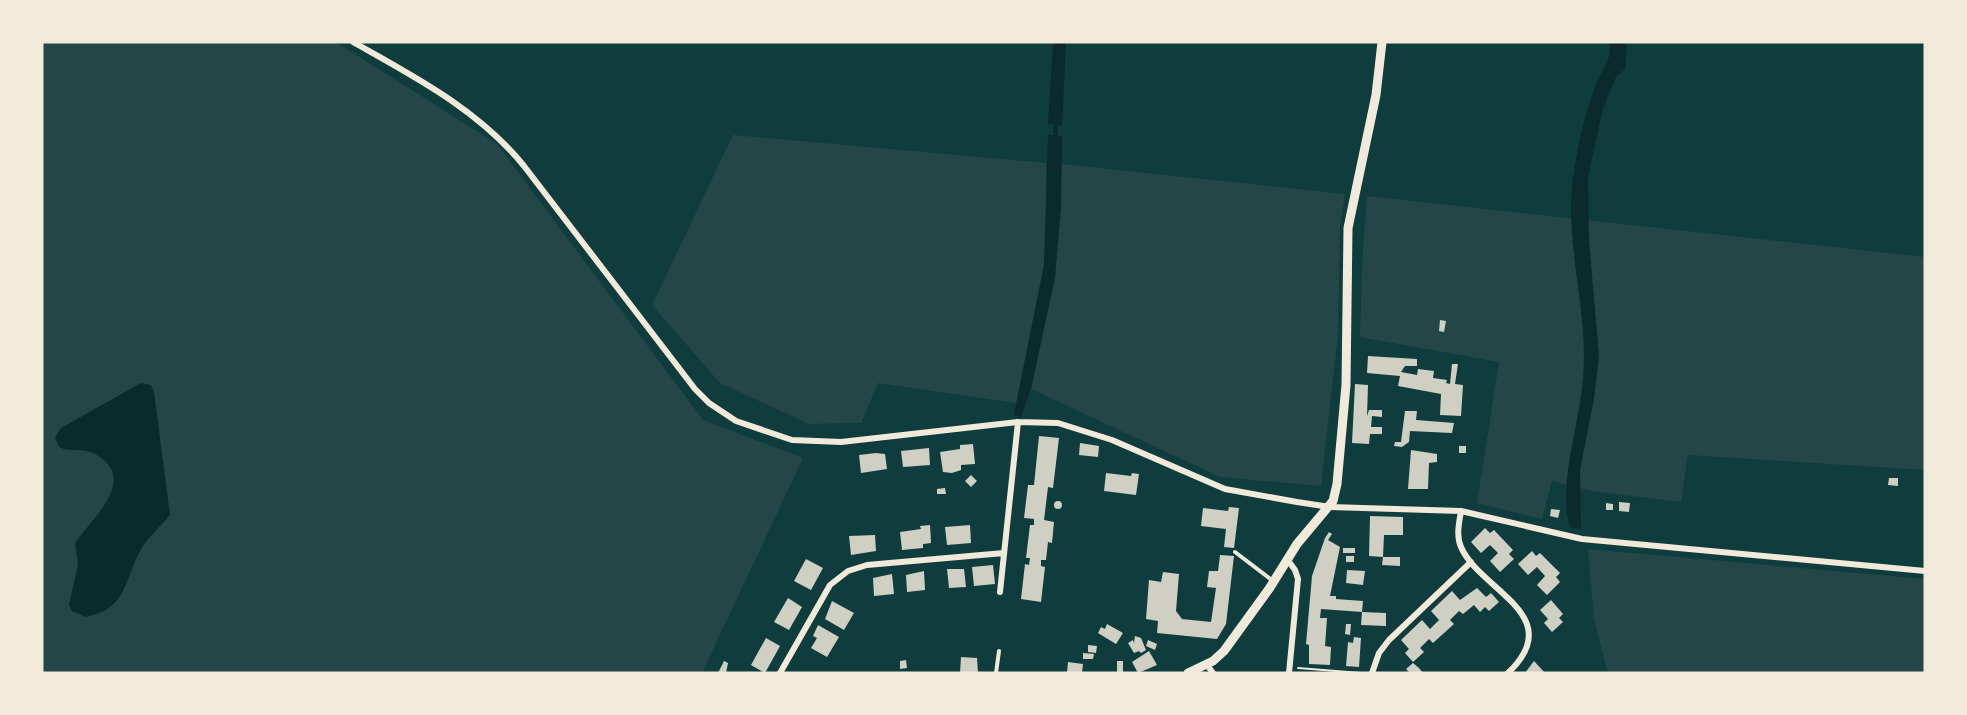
<svg xmlns="http://www.w3.org/2000/svg" width="1967" height="715" font-family="'Alegreya Sans',sans-serif">
<style>
.green{fill:#244646}
.water{fill:#0a2a2b}
.lines{fill:none;stroke-linecap:round;stroke-linejoin:round}
.stream{stroke:#0a2a2b;stroke-width:4.5}
.building{fill:#cfcfc3}
.path{stroke:#f1e9da;stroke-width:2}
.service{stroke:#f1e9da;stroke-width:4}
.minor{stroke:#f1e9da;stroke-width:6}
.tertiary{stroke:#f1e9da;stroke-width:9}
</style>
<rect width="100%" height="100%" fill="#0f3d3e"/>
<path class="green" d="M42,42H336L497,144L703,420L803,458L702,673H42Z
M733,135L1046,163L1047,213L1044,265L1016,403L878,383L861,423L809,424L720,383L652,305Z
M1061,164L1345,194L1340,226L1338,335L1321,486L1220,477L1031,389L1055,277Z
M1367,196L1925,257V470L1688,455L1681,502L1591,491L1552,481L1542,519L1477,503L1499,362L1360,337L1362,266Z
M1588,549L1925,579V673H1608L1594,619Z"/>
<path class="water" d="M1053,42H1066L1062,126L1048,124Z
M1609,42H1627L1625,69L1616,77L1603,108L1588,177L1589,240L1599,356L1594,399L1580,470L1581,529L1570,527C1557,487 1580,423 1583,378C1589,311 1564,244 1573,178C1578,146 1585,109 1598,80C1604,67 1613,57 1609,42Z
M1048,135L1062,136L1061,208L1055,277L1031,389L1021,417L1014,415L1044,265Z
M141,383L151,385L154,392L170,515C160,527 147,538 140,551C124,581 127,609 86,617L72,611L69,605L78,564L75,543C90,520 141,479 95,454C83,447 70,453 59,447L55,437L61,428Z"/>
<g class="lines">
<path class="stream" d="M1055,142L1056,120"/>
</g>
<path class="building" d="M1440,320L1446,321L1444,332L1439,331Z
M1368,356L1417,359V366H1405L1401,372L1417,375L1418,369L1434,371L1433,378L1447,380L1446,383L1450,384L1452,364H1458L1455,384L1463,385L1461,416L1440,415L1441,394L1398,386L1400,376L1367,373Z
M1355,384L1368,385L1367,416L1369,410H1382V417L1372,416L1371,427H1382V434H1370L1369,444L1352,443Z
M1405,411H1417L1416,420L1454,423L1452,433L1410,431L1409,442L1402,447L1394,446L1395,442H1401Z
M1039,436L1059,438L1053,488L1048,487L1044,520L1054,522L1052,543L1048,542L1046,560H1041V566L1045,567L1041,602L1021,599L1025,564L1029,565L1030,558H1026L1030,525H1034V519L1024,518L1028,485H1034Z
M1080,443L1099,446L1098,457L1079,455Z
M973,444L975,464L961,465V470L952,473L943,472L940,452L960,449V445Z
M1459,446H1466V453H1459Z
M929,448L930,465L903,467L901,451Z
M1411,450L1437,454V462L1429,463L1428,489H1408Z
M876,453L885,454L887,469L861,473L859,455Z
M1106,473L1131,476L1132,473L1139,474L1136,495L1104,491Z
M971,475L977,481L971,487L965,481Z
M1889,478H1898V486L1888,485Z
M945,488L946,494H937V489Z
M1054 505a4 4 0 1 1 8 0a4 4 0 1 1-8 0Z
M1619,502L1630,503L1629,512L1619,511Z
M1606,503L1613,504V510H1606Z
M1229,507L1239,508L1234,548L1224,547L1226,529L1201,526L1203,508L1228,511Z
M1551,509L1560,510L1558,518L1550,516Z
M1370,516L1403,517V535H1384L1383,557H1400V566L1382,565L1383,557L1369,556Z
M930,525L931,543L923,544V548L902,550L900,532L921,529L920,526Z
M970,525L971,543L947,545L945,527Z
M1485,528L1490,533L1494,530L1513,550L1509,554L1514,559L1500,572L1490,561L1498,553L1490,545L1481,553L1471,542Z
M1329,532L1332,534L1328,540L1340,547L1330,596H1336V599L1363,601L1362,612L1386,613V626L1361,625L1362,612L1321,609L1320,618H1327L1325,646L1331,647L1330,665L1309,664V645L1306,644L1312,576L1325,538Z
M875,535L876,551L851,555L849,536Z
M1343,548H1355V553H1343Z
M1532,551L1536,556L1540,553L1560,573L1556,577L1560,582L1547,595L1537,585L1545,576L1537,567L1528,575L1518,564Z
M1220,555L1234,556L1226,624L1217,639L1157,633L1158,621L1146,619L1149,580L1161,582L1163,572L1179,574L1176,611L1182,619L1211,622L1216,588L1207,587L1209,571H1218Z
M1346,556H1354V562H1346Z
M806,559L823,568L811,590L794,581Z
M993,565L995,584L974,586L972,567Z
M947,569H964L966,587L949,588Z
M1347,570L1365,571L1363,585L1346,583Z
M924,571L925,590L907,592L906,575Z
M892,574L894,594L874,596L873,578Z
M1477,588L1486,597L1491,593L1499,602L1489,611L1485,607L1480,612L1474,605L1463,614L1459,611L1450,620L1454,624L1433,643L1429,639L1420,648L1424,652L1413,662L1405,653L1409,649L1401,640L1422,620L1430,629L1439,620L1431,611L1452,591L1460,600Z
M788,598L802,607L789,630L774,622Z
M1551,600L1563,614L1559,618L1563,622L1552,632L1544,623L1548,619L1540,610Z
M832,601L854,613L844,630L825,619Z
M1107,624L1123,633L1116,644L1098,633L1101,627L1105,629Z
M1346,624H1351L1350,635L1345,634Z
M818,625L839,637L827,657L811,648L817,638L813,636Z
M1135,636L1141,638L1146,650L1141,653L1139,651L1134,653L1128,643L1133,640L1134,643Z
M1354,637L1361,638L1359,667L1346,666L1348,642L1353,643Z
M766,638L780,646L765,673L751,665Z
M1148,640L1157,644L1155,650L1146,646Z
M1088,645L1097,646L1096,653L1088,652Z
M1149,651L1157,665L1138,673L1132,662Z
M1083,653L1094,654L1093,659H1083Z
M961,657L977,658L978,673H960Z
M906,660L907,668L900,669V661Z
M724,661L728,663L726,673H718Z
M1117,661H1123V673H1117Z
M1534,661L1545,673H1525Z
M1068,662L1083,664L1082,673H1067Z
M1413,663L1419,668L1423,673H1410L1406,669Z"/>
<g class="lines">
<path class="path" d="M1298,668L1361,673"/>
<path class="service" d="M1235,552L1273,581
M996,673L999,651"/>
<path class="minor" d="M353,42C415,77 479,110 524,166L695,389L709,403L736,421L792,440L841,442L1018,422L1058,423L1112,440L1225,489L1297,502L1330,507L1461,511L1582,539L1925,571
M1461,511C1459,523 1456,536 1461,547C1479,590 1569,615 1508,673
M1287,559L1295,570L1298,579L1289,673
M1000,592L1018,422
M1207,665L1213,673
M780,673L830,585L848,571L867,565L1004,553
M1372,673L1379,653L1389,640L1471,562"/>
<path class="tertiary" d="M1188,673L1213,661L1224,651L1269,589L1297,544L1333,501L1337,484L1346,385L1348,228L1376,95L1382,42"/>
</g>
<rect width="1967" height="715" fill="none" stroke="#f1e9da" stroke-width="87"/>
</svg>
